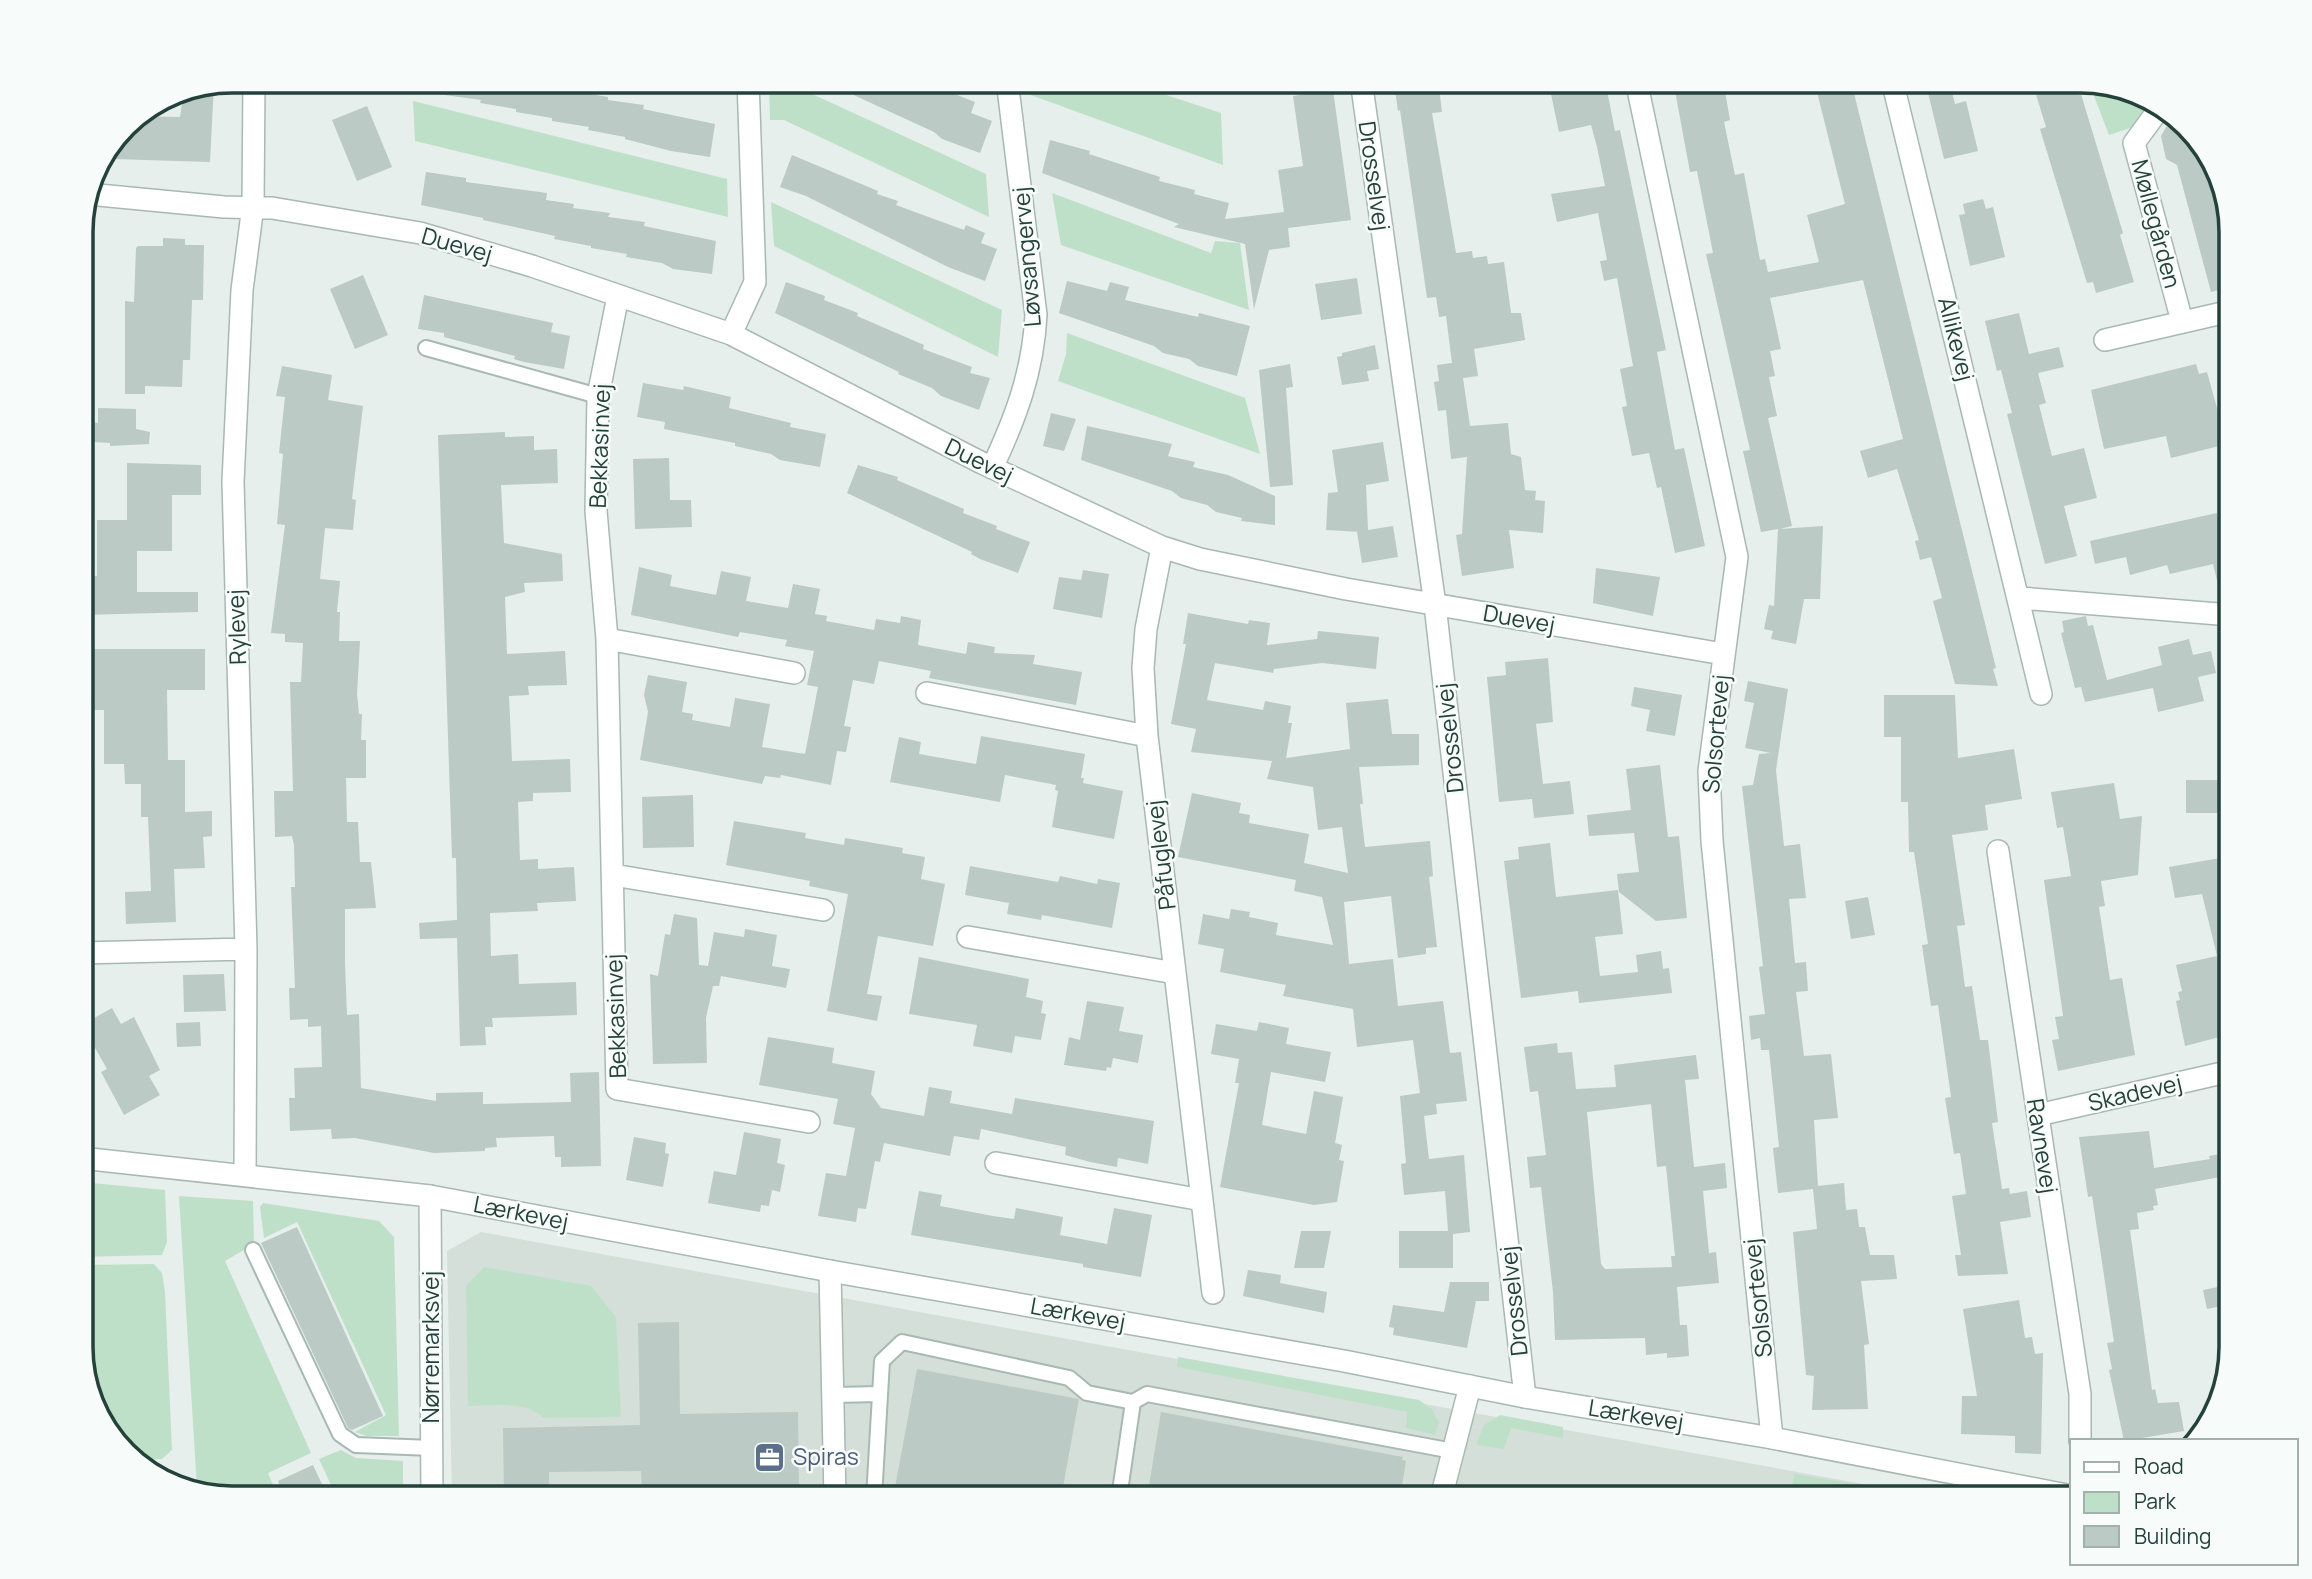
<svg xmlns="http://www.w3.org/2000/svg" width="2312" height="1579" font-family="Manrope,sans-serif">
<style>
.built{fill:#d4dfda}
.green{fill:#bfe0c8}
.building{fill:#bbcac4;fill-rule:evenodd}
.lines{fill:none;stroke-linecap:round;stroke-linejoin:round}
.service-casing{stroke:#a8b8b2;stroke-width:18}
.minor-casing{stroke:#a8b8b2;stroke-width:24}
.tertiary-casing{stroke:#a8b8b2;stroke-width:24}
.service{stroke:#fff;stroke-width:14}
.minor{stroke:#fff;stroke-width:21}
.tertiary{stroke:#fff;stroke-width:21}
.labels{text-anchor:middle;stroke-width:5;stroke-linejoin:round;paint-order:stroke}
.street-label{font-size:23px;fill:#24423a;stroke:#f7fbf9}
.service-label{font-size:23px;fill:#4e5e75;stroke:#f7fbf9;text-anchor:start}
.rim{fill:none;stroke:#24423a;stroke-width:3.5}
</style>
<rect width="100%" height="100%" fill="#e6efeb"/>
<path class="built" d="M481,1232L1940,1498H452L447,1251Z"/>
<path class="green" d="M769,81H784L986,174L989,217L784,120H770Z
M1025,81H1124L1221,113L1223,165L1028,94Z
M2089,83L2149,102L2136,126L2109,135Z
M413,101L727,179L728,217L415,141Z
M1052,193L1211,253L1215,241L1240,243L1249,310L1061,245Z
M771,202L1002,310L998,357L774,246Z
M1067,333L1245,398L1260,454L1058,381L1066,354Z
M81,1182L165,1190L167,1242L162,1255L81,1257Z
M179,1196L253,1201L254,1244L225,1261L311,1453L268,1473L278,1498H232L197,1488Z
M263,1203L379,1221L394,1237L399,1436H367L355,1432L386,1415L297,1222L264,1238L260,1207Z
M154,1264L162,1273L165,1292L172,1450L162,1459L135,1460L101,1422L81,1356V1265Z
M484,1267L591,1286L616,1317L621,1417L544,1418C524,1400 494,1406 468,1406L466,1286Z
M1178,1357L1419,1400L1432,1409L1439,1422L1435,1435L1406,1428L1407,1412L1177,1367Z
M1500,1415L1563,1427V1438L1511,1428L1504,1449L1476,1445L1484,1425Z
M341,1450L356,1458L403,1461V1498H337L319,1459Z
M1794,1474L1940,1498H1791Z"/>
<path class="building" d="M431,80H570L571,91L608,97V100L644,105L643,109L715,124L710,157L671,151L625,139V137L588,130L589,127L552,121V118L516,112V109L480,103L481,100L430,93Z
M821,80H919L975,102L971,113L992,121L980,153L942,139L934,132Z
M1409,80H1438L1442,112L1432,113L1456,253L1472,251L1473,258L1487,256L1488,264L1504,262L1511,313H1521L1525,340L1474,349L1478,376L1463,378L1470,426L1508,423L1511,454L1521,457L1525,490L1536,491L1535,500L1545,501L1543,533L1509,530L1514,568L1462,576L1456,535L1462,534L1467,457L1451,459L1446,410L1438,411L1434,382L1439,381L1437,365L1452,363L1446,316L1439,317L1436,297L1427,298L1400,110L1398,111L1394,83Z
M1548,80H1605L1615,131L1620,130L1666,350L1657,352L1675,450L1684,448L1705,546L1675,553L1661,487L1657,488L1649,453L1632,456L1622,407L1627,406L1620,369L1633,366L1617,278L1604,281L1600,261L1607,260L1598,213L1557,222L1551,194L1605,186L1597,147L1591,125L1559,132Z
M1673,80H1708L1711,94L1725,91L1730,120L1724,122L1735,175L1744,173L1760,260L1765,259L1768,272L1819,262L1807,215L1845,204L1814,80H1841V92L1853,89L1996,668L1993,669L1998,686L1955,684L1933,601L1942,598L1931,557L1920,560L1915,541L1919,540L1897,469L1868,478L1860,451L1903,439L1863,280L1770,298L1781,349L1770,351L1775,376L1769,377L1777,416L1768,418L1792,526L1780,529L1823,526L1820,599H1804L1796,644L1771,639L1773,631L1764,629L1769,605L1774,606L1778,529L1761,532L1743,451L1750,450L1706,254L1713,253L1697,171L1690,172Z
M1925,80H1949L1955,104L1966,101L1978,151L1944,159Z
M2040,80H2073L2078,95L2081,94L2123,233L2120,235L2134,282L2096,293L2093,282L2087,283L2040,129L2046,127L2034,88L2042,86Z
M214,84L210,162L113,159L115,139L125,125L139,116L180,117L184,90Z
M1333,90L1351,220L1288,228L1290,247L1269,250L1254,309L1245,244L1174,227L1179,224L1042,173L1050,140L1090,151L1089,154L1160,177L1159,181L1195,190L1194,194L1229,203L1225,219L1284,212L1278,170L1303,166L1293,96Z
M367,106L392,167L357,181L332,120Z
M2173,115L2211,157L2231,232V287L2211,292L2177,165L2166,159L2161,136Z
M792,155L878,191L877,194L898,201L896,205L964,230L966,225L985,233L981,243L997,249L985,281L948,267L806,196L780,187Z
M426,172L466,178V182L547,193L546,200L574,204L573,208L610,213L608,217L645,222L644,226L716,241L712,274L673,269L662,263L626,257L627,254L591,248V246L554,239L555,236L483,220V218L421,205Z
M1983,199L1986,209L1993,207L2005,257L1970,266L1959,215L1965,214L1963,204Z
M163,238L185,239V245H204L203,300H192L190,360H183L182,387L145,386V394H125V301L134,302L136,248L138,246H163Z
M363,275L388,335L355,349L330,289Z
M1357,278L1362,314L1321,320L1315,284Z
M1067,281L1107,291L1110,282L1129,287L1125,300L1198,317L1199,313L1250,326L1237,376L1198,366L1189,359L1163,353L1154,346L1059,313Z
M786,282L825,296L824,300L858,313L857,316L924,345L923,349L972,367L970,373L990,378L979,410L941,396L932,388L898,374L899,372L775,313Z
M424,295L553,323L551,332L570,336L564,369L524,362L514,359L515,356L444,337V333L418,329Z
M2019,313L2029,354L2059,347L2064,367L2038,373L2046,403L2039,405L2052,456L2084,448L2097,498L2064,506L2077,556L2045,564L2007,414L2012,413L2001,370L1997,371L1985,321Z
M1375,345L1379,369L1367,371L1369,381L1342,385L1337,357L1342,356V353Z
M1290,364L1293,387L1286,388L1293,485L1270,487L1259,370Z
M2196,364L2199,374L2207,372L2227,444L2171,458L2166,436L2104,449L2091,390Z
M282,366L332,375L328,400L363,406L352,499L356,500L353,530L325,528L320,579L340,581L337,612H340L339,641H360L357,694L359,714H362L361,740H366V778H346L347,822H358L360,862H371L376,908L345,909V963L347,1015L359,1014L361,1088L436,1101V1093L483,1092V1104L571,1102L570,1073L599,1072L601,1166L561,1167V1157H555L554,1136L496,1138L497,1147L485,1148V1151L434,1153L355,1138L332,1139L331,1129L290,1131L289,1098H295L294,1068L322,1067L321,1026L308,1027V1019L290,1020L289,988H295L291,887H295L294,845L292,836L275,837L274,791H293L290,682H301L303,643L285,642V634L271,633L285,525L277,524L283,454L279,453L285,397L276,396Z
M643,383L683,390L684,386L731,397L729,408L791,423L790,427L826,434L820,467L780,460L771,454L735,446V443L664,429L665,422L637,417Z
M98,408L136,409V429L150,432L149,444L110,446V443L92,442L93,422L98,423Z
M1051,413L1076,419L1064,451L1043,446Z
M1087,426L1172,444L1168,456L1195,462L1193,467L1228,475L1275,496V525L1241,521L1242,518L1216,512L1207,505L1181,498L1172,491L1081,460Z
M505,432V437L534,436V450L557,449L558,483L501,485L504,543L562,554L563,581L524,583L525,592L505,597L507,654L565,651L567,685L528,686L529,695L509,696L512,761L570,759L571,792L533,793V801L518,802L520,860L538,859V869L574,867L576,901L537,903L538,911L490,913L491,956L518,954L519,984L576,982L577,1015L492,1018L493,1027H485L486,1045L460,1046L457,938L420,939L419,923L457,920L456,858H452L438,435Z
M1383,442L1389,481L1366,485L1368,530L1393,526L1398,557L1362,563L1357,532H1361L1326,530L1328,493L1338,492L1332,450Z
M669,458L670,500H691L692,527L635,529L633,459Z
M127,463L201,465V495H172V551H137V592H198V612L81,615V576H97V520H127Z
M858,465L898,477L897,480L964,509L963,513L997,526L996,529L1030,542L1018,573L980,559L971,554L972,552L847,493Z
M2217,513L2219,523L2231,520V602L2222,601L2213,564L2170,574L2167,565L2130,575L2126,557L2095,564L2090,541Z
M639,567L672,575L670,586L716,595L721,571L751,577L746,601L788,608L793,584L820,589L815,614L827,616L826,621L874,630L876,619L900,623L901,616L921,620L918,645L966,654L968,642L995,647L994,653L1035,655L1033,664L1082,672L1076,705L929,678L931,671L879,661L874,684L853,680L844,726L851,727L846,752L837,751L831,785L781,775L780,778L765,776L762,784L640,760L648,712L644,695L648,675L687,682L682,712L693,714L692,720L730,727L735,698L770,704L762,747L805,754L818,687L807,685L814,651L785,646L787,640L740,632L738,637L631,615Z
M1596,568L1660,577L1653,616L1593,603Z
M1083,570L1109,574L1102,618L1053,609L1059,577L1081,580Z
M1188,613L1248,624L1249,620L1270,623L1267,645L1317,639L1318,631L1379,637L1376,669L1322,663L1274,669L1273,673L1215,663L1207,700L1263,710L1265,701L1291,706L1288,723H1292L1286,758L1350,749L1346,703L1388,699L1392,734H1419V765L1359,767L1363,804H1360L1365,847L1430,841L1433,876L1429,877L1437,947L1426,948V954L1398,958L1391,896L1344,902L1349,964L1393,959L1398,1006L1443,1001L1450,1053L1461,1052L1467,1101L1436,1104L1437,1114L1424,1116L1429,1159L1464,1155L1470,1232L1453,1234V1268H1399V1231H1448L1445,1191L1404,1195L1401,1164L1406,1163L1400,1096L1420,1093L1413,1040L1357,1047L1353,1009L1283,996L1286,985L1220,972L1224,949L1198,944L1203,914L1229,919L1231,909L1250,912L1249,917L1278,923L1276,935L1333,945L1322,897L1294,891L1296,880L1178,857L1192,793L1241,803L1239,813L1250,815L1249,823L1309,834L1304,863L1348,873L1342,827L1318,830L1313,787L1267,779L1272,761L1191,752L1196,729L1171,724L1186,644H1183Z
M2086,616L2088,626L2093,625L2107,680L2162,665L2158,647L2189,639L2193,655L2211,651L2216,673L2198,677L2204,701L2158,712L2153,688L2085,702L2081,687L2075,688L2061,633L2064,632L2062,621Z
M89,649H205V690H167L168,760H185V812L212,811V836L203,837L205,868L174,869L176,922L126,924L125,892L151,891L148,817H141V784H125L124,764H104V710H89Z
M1548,658L1553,722L1536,724L1543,784L1570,781L1574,814L1534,818L1532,799L1499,802L1487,677L1506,675L1505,662Z
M1748,681L1788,689L1776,770L1784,846L1800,844L1806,898L1789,899L1795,963L1806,962L1808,991L1796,992L1804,1056L1831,1054L1838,1118L1814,1120L1818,1186L1844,1183L1846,1210L1857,1209L1859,1227H1865L1870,1255H1894L1897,1279L1861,1281L1869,1344L1864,1345L1868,1409L1812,1410L1814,1376L1806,1375L1793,1232L1817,1229L1813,1189L1778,1193L1773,1148L1779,1147L1769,1050H1761L1760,1038L1751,1040L1749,1016L1765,1014L1759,967L1763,966L1742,786L1753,785L1759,754L1771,753L1745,748L1754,703L1744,701Z
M1634,687L1682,695L1675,736L1646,731L1650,710L1631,706Z
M1884,695H1955L1958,758L2014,749L2022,799L1985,805L1988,830L1952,835L1965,925L1957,926L1965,987L1972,986L1980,1040H1988L1998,1122L1992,1123L2002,1189L2009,1188L2010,1194L2027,1191L2031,1217L2000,1222L2008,1274L1958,1276L1955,1255H1961L1952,1196L1966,1194L1960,1153L1954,1154L1945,1098L1951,1097L1938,1005L1931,1006L1922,945L1928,944L1914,852H1909L1908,802H1901V737H1884Z
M981,736L1085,754L1081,778H1084L1083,783L1123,791L1114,839L1052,827L1058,791L1055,790L1056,785L1005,775L1000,802L890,782L899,737L921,742L919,754L976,764Z
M1660,765L1668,837L1679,836L1687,918L1656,921L1619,892L1617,874L1639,872L1634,833L1589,836L1587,815L1631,810L1626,769Z
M2186,780H2231V813H2186Z
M2114,783L2120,819L2142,816L2138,875L2101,881L2105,906L2099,907L2110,980L2122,978L2135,1055L2058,1071L2052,1040L2059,1039L2055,1017L2063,1016L2044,880L2071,876L2063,827L2057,828L2051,792Z
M693,795L694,847L643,848L642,797Z
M734,821L806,833L805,838L844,845L845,838L903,848L902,853L925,857L921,879L945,884L933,946L878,936L867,994L882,996L877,1021L827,1011L848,894L809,886L810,881L726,865Z
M1550,843L1556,897L1618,890L1623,934L1595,937L1600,976L1638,972L1636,955L1661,951L1663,969L1669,968L1672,993L1579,1003L1578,991L1521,998L1504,861L1519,859L1518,847Z
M2231,856V1034L2185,1046L2176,1001L2180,1000L2178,992L2182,991L2176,965L2217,956L2202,894L2175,898L2169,867Z
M970,866L1058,882L1060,876L1097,884L1098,879L1120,883L1112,928L1042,915L1041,920L1007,914L1009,903L965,895Z
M1868,897L1875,935L1851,939L1845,901Z
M674,914L697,918L699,965L708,966L714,932L744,937L745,929L777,935L772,966L790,969L786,988L721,976L719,986H713L706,1018L707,1063L653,1064L650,974L658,976L665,934L670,935Z
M919,957L1029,979L1026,997L1043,1001L1041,1013L1046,1014L1041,1040L1015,1036L1012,1053L973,1046L977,1025L909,1014Z
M224,974L226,1011L184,1012L183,975Z
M1087,1001L1124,1007L1119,1031L1143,1035L1138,1063L1113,1058L1111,1068L1107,1067L1106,1071L1064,1065L1069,1037L1080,1040Z
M112,1008L121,1024L134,1017L160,1070L149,1076L160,1095L124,1115L101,1072L107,1069L82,1025Z
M200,1022L201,1046L177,1047L176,1023Z
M1259,1022L1289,1028L1286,1044L1331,1052L1325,1082L1271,1072L1262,1125L1306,1134L1314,1091L1343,1097L1335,1143L1342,1145L1339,1160L1344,1161L1337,1202L1314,1205L1220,1187L1239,1083H1235L1239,1059L1211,1054L1216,1024L1257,1031Z
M768,1037L834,1048L832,1063L875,1071L871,1094L881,1108L924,1116L929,1087L952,1091L950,1103L1012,1114L1015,1098L1154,1121L1148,1164L1118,1158L1117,1167L1090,1162L1065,1155L1066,1147L981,1129L979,1140L954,1136L950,1156L884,1143L880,1162L875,1161L866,1209L858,1208L856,1222L818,1216L826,1173L846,1176L855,1128L833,1124L838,1099L759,1085Z
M1557,1043L1558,1053L1572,1052L1576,1089L1616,1087L1614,1065L1696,1055L1699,1079L1685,1080L1694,1167L1725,1163L1727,1188L1703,1191L1709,1253L1716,1252L1719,1283L1677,1287L1680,1325H1687L1689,1356L1667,1358V1353L1646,1355L1645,1338L1555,1340L1553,1292L1541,1187L1530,1188L1527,1157L1546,1155L1538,1091L1530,1092L1524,1047ZM1651,1104L1657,1167L1666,1166L1675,1256H1671L1672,1267L1605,1269L1601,1264L1587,1112Z
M2149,1131L2154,1168L2210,1159L2209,1156L2231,1152V1175L2155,1189L2158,1205L2153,1206L2154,1210L2137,1213L2139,1229L2130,1230L2152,1390L2155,1389L2158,1403L2179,1402L2184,1431L2124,1441L2109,1370L2112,1369L2107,1343L2114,1342L2092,1196L2088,1197L2079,1137Z
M744,1132L781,1139L777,1163L785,1165L780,1192L772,1190L769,1206L761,1205L760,1212L708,1203L714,1171L736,1175Z
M634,1137L666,1143L665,1153L669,1154L663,1187L626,1180Z
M919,1191L942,1195L940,1206L993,1216L1014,1219L1016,1208L1063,1217L1060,1235L1107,1244L1114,1208L1152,1215L1141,1277L1083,1267V1264L911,1235Z
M297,1227L383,1416L352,1430L348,1428L261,1243Z
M1301,1231H1331L1324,1268H1294Z
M1248,1270L1281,1275L1280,1283L1327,1292L1324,1313L1243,1296Z
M1450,1282H1489V1301H1476L1467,1348L1393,1335L1394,1328L1389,1327L1393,1305L1444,1312Z
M2228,1285L2231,1304L2207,1309L2203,1290Z
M2019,1300L2025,1338L2032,1337L2035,1354L2043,1353L2041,1454L2015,1453V1436L1961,1434L1962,1396H1977L1963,1309Z
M679,1322L680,1414L798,1412L799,1489L642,1491L641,1471L549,1472V1499H504L503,1428L640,1425L638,1323Z
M917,1369L1079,1399L1061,1498H893Z
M1161,1412L1403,1457L1402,1460L1406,1461L1400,1498H1147Z
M313,1465L329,1499H286L278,1481Z"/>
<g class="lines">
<defs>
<path id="service" d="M426,348L598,396
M253,1250L340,1434L356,1445L432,1448
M833,1395L880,1394
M1133,1402L1147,1394L1453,1451
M874,1498L882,1361L902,1342L1069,1378L1087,1393L1133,1402L1119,1498"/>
<path id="minor" d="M1361,80L1435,605L1525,1397
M1636,80L1737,557L1709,771L1712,841L1772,1438
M1892,80L2041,694
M2162,105L2134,143L2179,310
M88,194L224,207L272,208L420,233L532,266L731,334L982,463L1162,547L1200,559L1346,589L1723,654
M618,296L598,396L596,511L607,639L617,1089L809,1122
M731,334L755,282L748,80
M2105,340L2231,311
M992,468C1016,417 1033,372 1036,315L1007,80
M1162,547L1146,629L1143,668L1147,736L1213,1293
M2020,598L2231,615
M607,639L794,673
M927,693L1147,736
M1998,851L2080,1394V1441
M613,875L823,910
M968,937L1175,973
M81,953L246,949
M2038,1115L2231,1071
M996,1163L1202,1200
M245,1175L246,949L233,482L242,290L253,206L254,80
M430,1196L432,1498
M830,1271L835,1498
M1441,1498L1470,1386"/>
<path id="tertiary" d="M81,1158L430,1196L830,1271L1344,1361L1525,1397L1772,1438L2072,1496"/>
</defs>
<use href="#service" class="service-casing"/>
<use href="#minor" class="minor-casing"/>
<use href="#tertiary" class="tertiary-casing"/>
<use href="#service" class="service"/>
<use href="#minor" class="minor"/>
<use href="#tertiary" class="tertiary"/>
</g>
<defs>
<symbol id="office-square" viewBox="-11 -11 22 22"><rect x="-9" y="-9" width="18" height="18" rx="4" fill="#5c6f8a" stroke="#f7fbf9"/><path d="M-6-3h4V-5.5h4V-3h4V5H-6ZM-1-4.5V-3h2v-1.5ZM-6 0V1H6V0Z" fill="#fff"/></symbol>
</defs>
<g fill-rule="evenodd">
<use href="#office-square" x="752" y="1440" width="35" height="35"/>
</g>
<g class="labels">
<g class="street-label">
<text transform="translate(1374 176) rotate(82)" y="8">Drosselvej</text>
<text transform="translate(2156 224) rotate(75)" y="8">Møllegården</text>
<text transform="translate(457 245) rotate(16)" y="8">Duevej</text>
<text transform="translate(1027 257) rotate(-95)" y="8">Løvsangervej</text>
<text transform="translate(1956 339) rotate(76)" y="8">Allikevej</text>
<text transform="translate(600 446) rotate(-88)" y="8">Bekkasinvej</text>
<text transform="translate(979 461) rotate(26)" y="8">Duevej</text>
<text transform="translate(1519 619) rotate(10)" y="8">Duevej</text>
<text transform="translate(237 627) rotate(-92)" y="8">Rylevej</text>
<text transform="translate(1716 734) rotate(-85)" y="8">Solsortevej</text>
<text transform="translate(1450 738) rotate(-96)" y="8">Drosselvej</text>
<text transform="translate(1161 855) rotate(-97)" y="8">Påfuglevej</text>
<text transform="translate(616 1016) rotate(-92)" y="8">Bekkasinvej</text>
<text transform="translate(2135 1093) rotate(-13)" y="8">Skadevej</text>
<text transform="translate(2042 1146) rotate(81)" y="8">Ravnevej</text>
<text transform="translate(521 1213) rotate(11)" y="8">Lærkevej</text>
<text transform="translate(1758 1298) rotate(-96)" y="8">Solsortevej</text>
<text transform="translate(1514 1301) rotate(-96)" y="8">Drosselvej</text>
<text transform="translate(1078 1314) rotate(10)" y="8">Lærkevej</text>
<text transform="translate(431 1347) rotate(-90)" y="8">Nørremarksvej</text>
<text transform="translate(1636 1415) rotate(9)" y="8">Lærkevej</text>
</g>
<g class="service-label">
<text x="793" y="1465">Spiras</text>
</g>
</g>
<path d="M0 0H2312V1579H0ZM232 93H2080A139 139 0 0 1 2219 232V1347A139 139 0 0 1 2080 1486H232A139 139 0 0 1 93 1347V232A139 139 0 0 1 232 93Z" fill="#f7fbf9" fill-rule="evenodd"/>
<path class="rim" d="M232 93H2080A139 139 0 0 1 2219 232V1347A139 139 0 0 1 2080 1486H232A139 139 0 0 1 93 1347V232A139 139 0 0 1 232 93Z"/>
<rect x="2070" y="1439" width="228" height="126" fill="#f7fbf9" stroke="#a3b1ad" stroke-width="2"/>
<rect x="2084" y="1462" width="35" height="10" fill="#ffffff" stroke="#a3b1ad" stroke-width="2"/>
<text x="2134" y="1474" font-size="21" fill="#24423a">Road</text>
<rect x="2084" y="1492" width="35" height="21" fill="#bfe0c8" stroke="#a3b1ad" stroke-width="2"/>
<text x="2134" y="1509" font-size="21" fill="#24423a">Park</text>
<rect x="2084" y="1526" width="35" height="21" fill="#bbcac4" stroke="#a3b1ad" stroke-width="2"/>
<text x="2134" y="1544" font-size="21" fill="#24423a">Building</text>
</svg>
